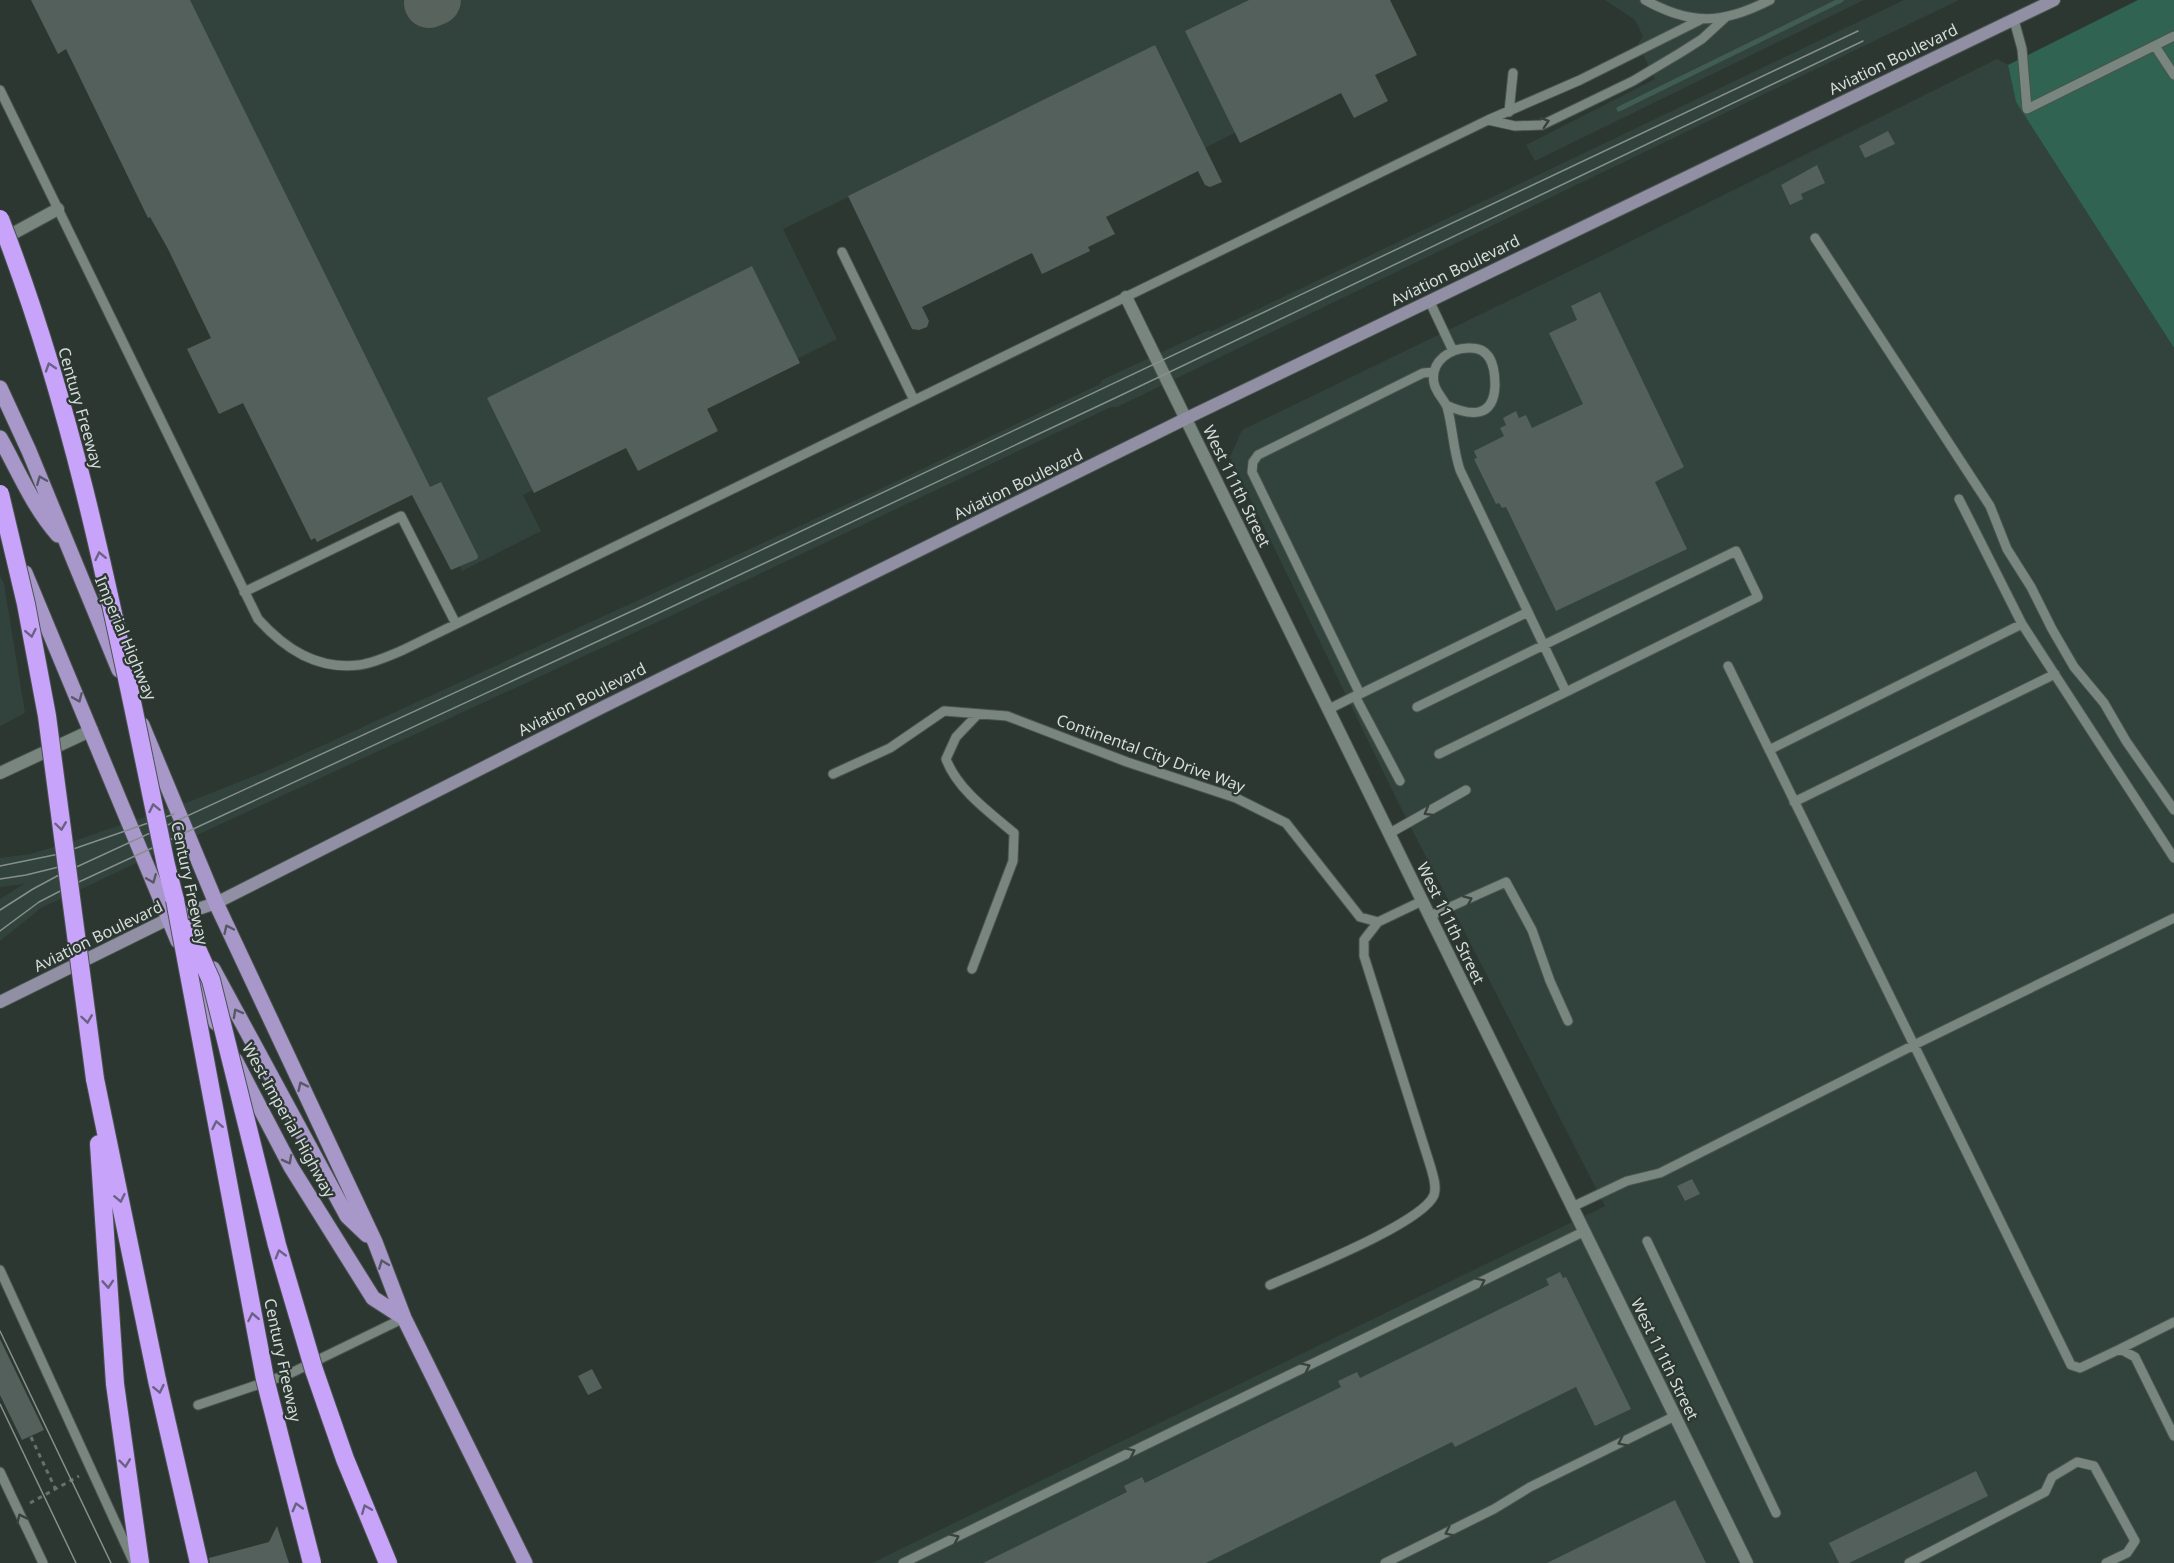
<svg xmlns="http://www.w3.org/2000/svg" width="2174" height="1563" font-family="'Noto Sans',sans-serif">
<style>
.built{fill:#31433c}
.green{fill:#306351}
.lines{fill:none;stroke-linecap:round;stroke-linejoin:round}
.stream{stroke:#415c53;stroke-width:5}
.taxiway{stroke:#59635e;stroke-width:50}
.building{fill:#54605b}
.service-casing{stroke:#4a534f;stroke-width:11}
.minor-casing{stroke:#4a534f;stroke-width:14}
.secondary-casing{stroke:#4a534f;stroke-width:14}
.primary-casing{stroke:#4a534f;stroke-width:17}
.motorway-casing{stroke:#4a534f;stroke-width:20}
.path{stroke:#68726d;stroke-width:3;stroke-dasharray:4.5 4.5;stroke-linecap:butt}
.service{stroke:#798680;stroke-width:9}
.minor{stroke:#798680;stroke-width:12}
.secondary{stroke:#908fa4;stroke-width:12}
.primary{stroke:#a897c9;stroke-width:15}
.motorway{stroke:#c7a3f9;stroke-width:18}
.tram{stroke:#868f8b;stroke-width:1.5}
.motorway-bridge-casing{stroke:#4a534f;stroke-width:20;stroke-linecap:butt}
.motorway-bridge{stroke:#c7a3f9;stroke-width:18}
.oneway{stroke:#38433e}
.oneway2{stroke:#6a6282}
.oneway3{stroke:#575967}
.labels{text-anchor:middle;stroke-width:4.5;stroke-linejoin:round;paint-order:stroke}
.street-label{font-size:16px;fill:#d5dcd9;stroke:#2c3732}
</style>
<rect width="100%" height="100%" fill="#2c3732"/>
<path class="built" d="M184,0H1386L1408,46L1197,152L1147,51L783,229L837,339L523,495L541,531L462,571Z
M1605,0H1864L1535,161L1526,145L1655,79L1638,44L1643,36L1635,20Z
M1904,0H1959L1117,407H1111L677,613L130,866L41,908L0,941V899L24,884L0,887V858L30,854L71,842L191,801L269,770L878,490L1100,384L1102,380L1209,330L1210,332Z
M1997,59L2008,65L2016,102L2174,348V1563H872L1605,1206L1399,804L1230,457L1242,430L1603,255Z
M0,576L4,584L25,713L0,726Z"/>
<path class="green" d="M2138,0H2174V348L2016,102L2008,65Z"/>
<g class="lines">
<path class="stream" d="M1619,109L1841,0"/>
<path class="taxiway" d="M429,3L436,0"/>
</g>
<path class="building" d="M31,0H190L430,487L441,482L478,556L477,559L451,570L412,495L317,542L315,538L311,540L243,403L219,414L187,349L211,338L168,249L150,217L148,218L66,49L58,54Z
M1249,0H1390L1417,55L1375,75L1388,101L1354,118L1341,93L1240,143L1185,31Z
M1155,45L1222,182L1210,187L1205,185L1198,171L1106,217L1115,234L1088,247L1090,251L1042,274L1032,253L922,307L929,321L927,327L919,330L912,329L848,196Z
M1888,131L1895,144L1865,158L1859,146Z
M1817,165L1825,183L1801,194L1803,199L1790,205L1781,185Z
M752,266L800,363L707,409L718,431L638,471L626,448L534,493L487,398Z
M1600,292L1684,467L1655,482L1687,549L1556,611L1506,507L1502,508L1499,503L1496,504L1474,459L1477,458L1474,451L1504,436L1500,428L1506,425L1503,418L1516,411L1519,418L1526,415L1532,428L1583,404L1549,333L1577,320L1571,306Z
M1692,1179L1700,1194L1685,1201L1677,1186Z
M1560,1272L1563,1278L1566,1277L1631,1409L1595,1426L1576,1387L1455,1447L1452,1442L1206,1563H983L1127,1492L1124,1486L1142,1477L1145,1483L1341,1387L1338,1381L1357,1372L1360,1378L1549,1285L1546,1279Z
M0,1339L44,1430L22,1440L0,1395Z
M592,1369L602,1388L588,1395L578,1376Z
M1976,1471L1988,1496L1849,1563H1839L1829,1543Z
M1675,1500L1706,1563H1547Z
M277,1526L289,1563H210L209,1558L269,1542Z"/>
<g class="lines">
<defs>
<path id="service" d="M1645,0C1692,26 1723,24 1770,0
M2014,20L2022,49L2027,109L2174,36
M2155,46L2174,75
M0,90L258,619C285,649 317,670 359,665C374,663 389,656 403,650L1488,120L1580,80L1700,20
M1509,112L1513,73
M1488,120L1515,126L1542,125L1633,81L1680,53L1702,39L1726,17
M1815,238L1990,506L2007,549L2031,587L2052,629L2074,667L2104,703L2126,741L2174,810
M842,252L914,400
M1429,300L1453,351
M1434,372L1423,373L1258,455L1253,462L1252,472L1360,694L1528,612L1460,470C1453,450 1453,428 1447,407C1444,399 1436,393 1434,383C1430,361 1451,347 1471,348C1492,348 1495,369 1495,385C1494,419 1470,416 1446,405
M1959,499L2022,624L2174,858
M244,592L401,516L456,624
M1728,666L2071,1365L2080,1368L2120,1349L2135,1357L2174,1436
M1355,696L1400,781
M1417,707L1736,551L1758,597L1566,692
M1329,709L1359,694
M1769,750L2022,624
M1439,754L1566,692L1528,612
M833,774L890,748L944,711L1007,716L1127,762L1236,798L1286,823L1360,917L1378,922L1422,901
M1794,802L2055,674
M1390,833L1466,790
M1430,916L1506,882L1532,930L1550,981L1568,1021
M972,969L1013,861L1014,833C989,812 957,789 946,759L956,737L978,714
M1572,1207L1627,1181L1660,1173L1914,1045L2174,918
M1647,1241L1776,1513
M0,1270L134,1563
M1270,1285C1301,1271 1423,1223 1434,1195C1437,1186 1433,1176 1431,1168L1364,956V940L1378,922
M2120,1349L2174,1322
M198,1405L289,1374L404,1318
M0,1472L43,1563
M903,1563L1585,1231
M1385,1563L1494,1509L1530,1487L1675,1416
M1909,1563L2045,1492L2052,1477L2077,1462L2094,1466L2135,1541L2127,1553L2106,1563"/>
<path id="minor" d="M1,240L58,209
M1126,297L1747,1563
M0,773L92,730"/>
<path id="secondary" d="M0,1002L168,919L216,903L599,709L1185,419L2054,0"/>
<path id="primary" d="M0,388L29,451L119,670
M0,438C18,470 33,507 58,535
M25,573L178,941
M142,725L216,903L375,1242L404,1318L525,1563
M213,969L347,1216L367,1235
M194,974L216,1023
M235,1060L291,1167L373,1298L404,1318"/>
<path id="motorway" d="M166,865L175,900
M95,1079L157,1380L199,1563
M99,1144L115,1384L140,1563
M314,1370L345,1459L388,1563"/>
</defs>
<use href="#service" class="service-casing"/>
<use href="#minor" class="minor-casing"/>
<use href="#secondary" class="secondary-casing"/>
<use href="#primary" class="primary-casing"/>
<use href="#motorway" class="motorway-casing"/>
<path class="path" d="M31,1437L55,1488
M30,1503L79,1476"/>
<use href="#service" class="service"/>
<use href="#minor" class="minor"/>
<use href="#secondary" class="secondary"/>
<use href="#primary" class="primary"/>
<use href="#motorway" class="motorway"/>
<path class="tram" d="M0,866L59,854L174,814
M0,879L26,875L67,865
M0,910L33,889L59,875L643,606L1858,31
M0,931L39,902L68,887L648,618L1113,399L1863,41
M0,1331L111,1563
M0,1404L76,1563"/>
<defs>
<path id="motorway-bridge" d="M0,219C81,427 120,648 166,865
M0,494L26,604L47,716L95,1079
M175,900L265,1379L312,1563
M188,929L211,980L277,1245L314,1370"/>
</defs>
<use href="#motorway-bridge" class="motorway-bridge-casing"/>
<use href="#motorway-bridge" class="motorway-bridge"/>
</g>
<defs><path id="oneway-chevron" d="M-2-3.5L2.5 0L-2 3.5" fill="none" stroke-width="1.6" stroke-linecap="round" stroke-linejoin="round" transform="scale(1.5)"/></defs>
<g class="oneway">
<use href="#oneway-chevron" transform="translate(1545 122) rotate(-18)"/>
<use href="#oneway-chevron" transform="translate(1428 812) rotate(150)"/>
<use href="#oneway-chevron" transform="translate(1468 900) rotate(-24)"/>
<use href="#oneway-chevron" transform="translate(1481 1282) rotate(-26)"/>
<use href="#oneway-chevron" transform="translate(1306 1367) rotate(-26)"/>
<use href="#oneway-chevron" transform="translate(1622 1442) rotate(154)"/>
<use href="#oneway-chevron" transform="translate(1131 1452) rotate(-26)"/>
<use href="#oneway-chevron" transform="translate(21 1518) rotate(-115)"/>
<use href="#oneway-chevron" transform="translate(1449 1532) rotate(154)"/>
<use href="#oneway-chevron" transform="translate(955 1538) rotate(-26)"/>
</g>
<g class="oneway2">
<use href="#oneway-chevron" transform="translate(50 367) rotate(-108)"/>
<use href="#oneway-chevron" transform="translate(100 556) rotate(-102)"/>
<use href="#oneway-chevron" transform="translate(31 633) rotate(79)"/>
<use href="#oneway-chevron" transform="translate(154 808) rotate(-102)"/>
<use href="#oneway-chevron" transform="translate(61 826) rotate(82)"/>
<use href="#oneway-chevron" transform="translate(87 1019) rotate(82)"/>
<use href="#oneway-chevron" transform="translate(217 1125) rotate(-101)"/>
<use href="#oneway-chevron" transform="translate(120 1198) rotate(78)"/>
<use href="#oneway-chevron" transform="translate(280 1254) rotate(-106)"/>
<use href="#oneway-chevron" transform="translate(108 1284) rotate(86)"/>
<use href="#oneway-chevron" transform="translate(253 1317) rotate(-101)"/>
<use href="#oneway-chevron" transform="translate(159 1389) rotate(78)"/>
<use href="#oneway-chevron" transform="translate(125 1463) rotate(83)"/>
<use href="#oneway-chevron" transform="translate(297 1507) rotate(-105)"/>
<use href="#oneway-chevron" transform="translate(366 1509) rotate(-112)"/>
</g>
<g class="oneway3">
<use href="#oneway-chevron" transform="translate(41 480) rotate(-112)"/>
<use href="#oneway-chevron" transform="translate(78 698) rotate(67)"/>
<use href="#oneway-chevron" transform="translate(152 879) rotate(68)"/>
<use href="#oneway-chevron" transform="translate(228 929) rotate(-115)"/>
<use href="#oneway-chevron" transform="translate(237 1013) rotate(-119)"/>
<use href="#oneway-chevron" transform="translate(302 1086) rotate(-115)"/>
<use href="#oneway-chevron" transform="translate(288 1160) rotate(62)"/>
<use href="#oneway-chevron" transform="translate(383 1264) rotate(-111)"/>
</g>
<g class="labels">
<g class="street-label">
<text transform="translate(1893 59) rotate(-26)" y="6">Aviation Boulevard</text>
<text transform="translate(1455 270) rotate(-26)" y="6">Aviation Boulevard</text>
<text transform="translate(81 408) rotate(74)" y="6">Century Freeway</text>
<text transform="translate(1018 484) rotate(-26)" y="6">Aviation Boulevard</text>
<text transform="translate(1237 486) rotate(64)" y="6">West 111th Street</text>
<text transform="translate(126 638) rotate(67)" y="6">Imperial Highway</text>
<text transform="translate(582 699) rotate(-27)" y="6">Aviation Boulevard</text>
<text transform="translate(1151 753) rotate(20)" y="6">Continental City Drive Way</text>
<text transform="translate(190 883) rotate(78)" y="6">Century Freeway</text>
<text transform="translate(1451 923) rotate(64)" y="6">West 111th Street</text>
<text transform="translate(98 936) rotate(-26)" y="6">Aviation Boulevard</text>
<text transform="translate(289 1120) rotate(61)" y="6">West Imperial Highway</text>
<text transform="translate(1665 1359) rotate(64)" y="6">West 111th Street</text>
<text transform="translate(283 1360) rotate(78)" y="6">Century Freeway</text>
</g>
</g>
</svg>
